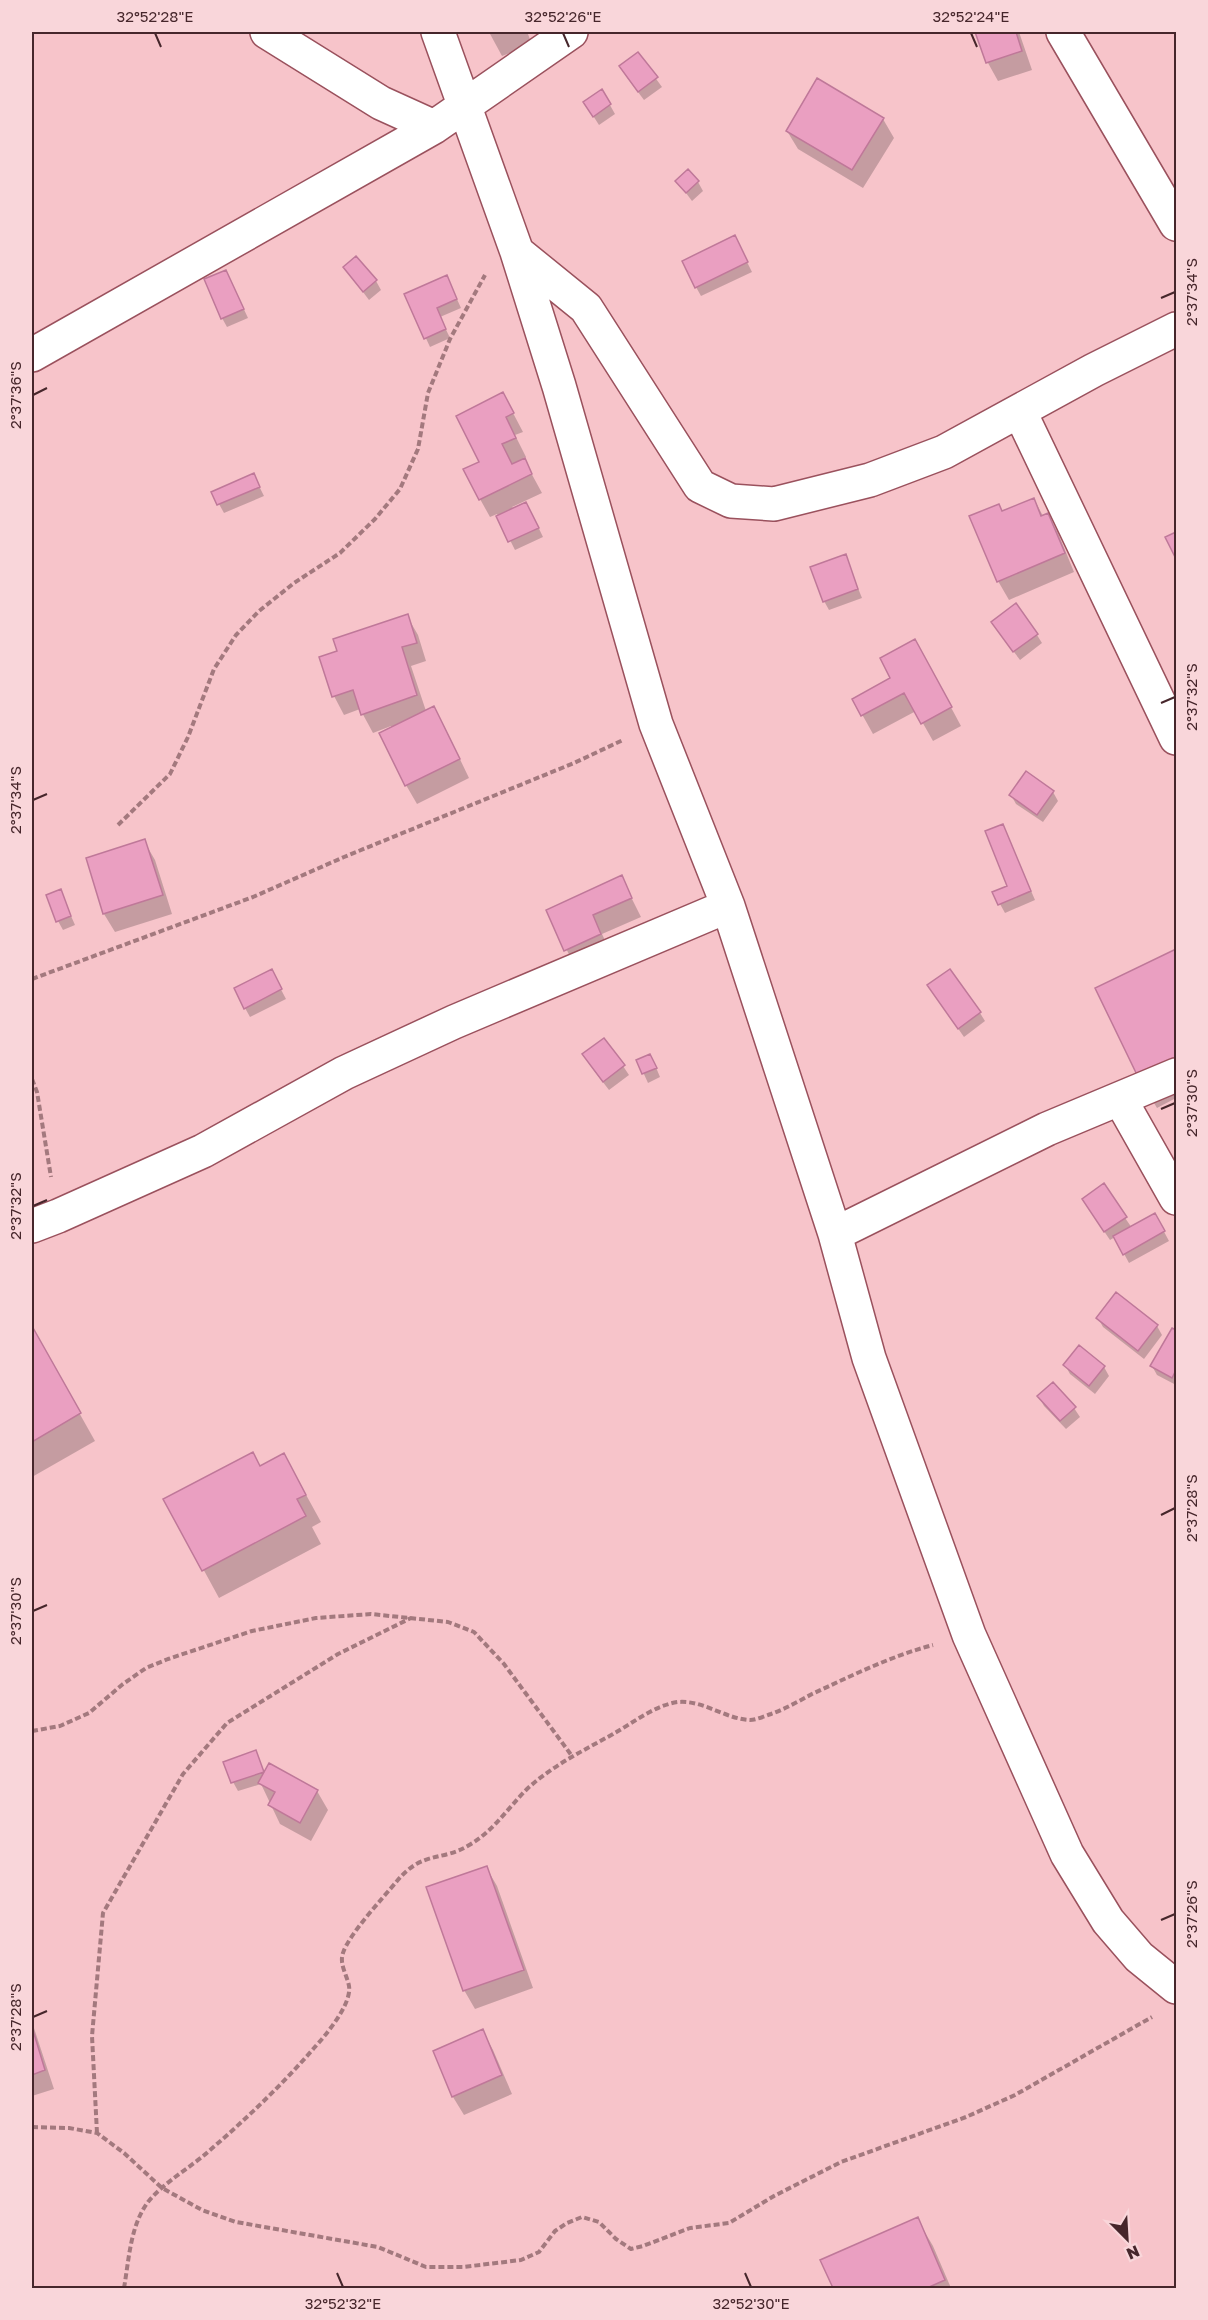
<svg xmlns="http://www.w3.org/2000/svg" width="1208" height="2320" font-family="'Golos Text',sans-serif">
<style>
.shadow{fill:#0003}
.building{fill:#ea9fc1;stroke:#bf7899;stroke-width:1.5}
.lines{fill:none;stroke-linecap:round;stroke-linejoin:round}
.street-casing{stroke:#9a515d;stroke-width:36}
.path{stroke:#a3797e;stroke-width:4;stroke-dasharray:6 3;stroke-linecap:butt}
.street{stroke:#fff;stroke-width:33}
.ticks{fill:none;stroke:#46262b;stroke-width:2}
.neatline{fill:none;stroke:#46262b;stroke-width:2}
.ticks-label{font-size:15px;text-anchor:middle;fill:#46262b}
</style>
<rect width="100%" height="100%" fill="#f7c4ca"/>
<path class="shadow" d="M489,32H533L528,34L532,45L502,56Z
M977,32H1019L1032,70L998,81L988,63Z
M638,54L662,87L644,100L626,76Z
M818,80L883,119L894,138L863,188L798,149L787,131Z
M602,91L615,114L599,125L590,111Z
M677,181L698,182L703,191L692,201Z
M739,246L752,272L701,296L696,287Z
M345,268L376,281L381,290L369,300Z
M226,271L248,318L227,327L222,318Z
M451,286L461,308L440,317L450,338L430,347L406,295Z
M513,413L523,432L515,435L526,457L523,458L542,493L512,507L514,509L531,512L543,537L515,550L497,514L490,517L480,499L481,462L458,416Z
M258,484L264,496L224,513L219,504Z
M1034,499L1043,516L1048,515L1058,533L1074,572L1009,600L998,581L1003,512Z
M845,556L862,598L829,610L824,601Z
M407,616L418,635L426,661L411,666L426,711L444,726L469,778L417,804L406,785L391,726L373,733L360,709L344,715L334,696L339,652Z
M998,631L1037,635L1042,643L1020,660Z
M925,659L961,726L933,741L916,711L873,734L854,700Z
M1053,792L1058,801L1043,822L1016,804L1011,795Z
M1007,835L1035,900L1005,913L1000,904L1009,887Z
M144,841L155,860L172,914L115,932L104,914L88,859Z
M621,877L641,917L602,934L611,953L576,969L548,911Z
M60,891L75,925L63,930L58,921Z
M1176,951V1098L1157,1108L1141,1081L1097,989Z
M276,980L286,999L250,1017L245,1008Z
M934,994L980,1013L985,1021L964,1037Z
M638,1061L655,1065L660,1077L648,1083Z
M589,1064L623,1066L629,1075L609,1090Z
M1103,1186L1132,1228L1155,1215L1169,1241L1129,1263L1115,1237L1110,1240L1089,1209Z
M1098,1318L1157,1326L1162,1335L1144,1359L1103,1327Z
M32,1329L95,1441L32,1477Z
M1172,1330L1176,1332V1385L1157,1375L1152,1366Z
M1065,1365L1104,1367L1109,1376L1095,1394L1070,1374Z
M1039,1397L1074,1408L1080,1417L1066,1429L1044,1406Z
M260,1467L299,1482L321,1522L312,1527L321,1544L219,1598L165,1499Z
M256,1752L265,1774L317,1791L328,1810L311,1841L280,1824L261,1784L238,1791L233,1782Z
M486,1867L497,1886L533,1988L475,2009L464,1990Z
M32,2022L54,2089L32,2096Z
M483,2031L493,2050L512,2094L464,2115L453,2097L435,2052Z
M917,2219L933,2246L951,2288H834L822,2260Z"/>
<path class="building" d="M975,32H1016L1022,51L986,63Z
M638,52L658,77L638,92L619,66Z
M817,78L884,118L852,170L786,131Z
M602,89L611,104L593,117L583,102Z
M688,169L699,181L686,193L675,181Z
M735,235L748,262L695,288L682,261Z
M356,256L377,280L363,292L343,267Z
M226,270L244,309L221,319L204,279Z
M447,275L457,299L437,308L446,329L424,339L404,294Z
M503,392L514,413L506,417L516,438L502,444L512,464L525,458L532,474L479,500L463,469L479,462L456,416Z
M254,473L260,487L217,505L211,492Z
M1034,498L1041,516L1048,513L1065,553L997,582L969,516L999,504L1002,511Z
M526,502L539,528L508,542L496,516Z
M1176,532V559L1165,537Z
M846,554L858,589L823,602L810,567Z
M1016,603L1038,634L1013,652L991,622Z
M408,614L417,643L402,647L417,695L361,715L353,690L332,697L319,657L337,651L333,639Z
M915,639L952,707L921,724L904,693L861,716L852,699L890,678L880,658Z
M434,706L460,759L405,786L379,733Z
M1026,771L1054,791L1037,815L1009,795Z
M1003,824L1031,891L998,905L992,892L1007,886L985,831Z
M145,839L163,895L103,914L86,858Z
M622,875L632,898L593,915L601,934L564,951L546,910Z
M61,889L71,916L56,922L46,895Z
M1176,949V1064L1140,1081L1095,988Z
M272,969L282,989L244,1009L234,988Z
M950,969L981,1012L958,1029L927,985Z
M604,1038L625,1065L603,1082L582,1054Z
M650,1054L657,1068L642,1074L636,1060Z
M1104,1183L1127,1217L1104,1232L1082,1199Z
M1155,1213L1165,1231L1123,1255L1113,1236Z
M1116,1292L1158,1325L1138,1351L1096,1318Z
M32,1326L81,1413L32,1442Z
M1172,1328L1176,1330V1370L1172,1378L1150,1366Z
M1079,1345L1105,1366L1089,1386L1063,1365Z
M1053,1382L1076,1407L1060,1421L1037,1396Z
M253,1452L260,1466L284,1453L306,1495L297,1499L306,1516L202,1571L163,1499Z
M256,1750L264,1772L231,1783L223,1762Z
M269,1763L318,1790L300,1823L268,1805L275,1792L258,1783Z
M487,1866L524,1970L463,1991L426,1887Z
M32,2027L45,2070L32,2075Z
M483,2029L502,2075L452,2097L433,2051Z
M918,2217L945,2280L927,2288H833L820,2260Z"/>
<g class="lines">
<defs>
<path id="street" d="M267,32L381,103L434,127
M438,32L517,252L559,386L656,724L728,906L835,1234L869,1358L969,1635L1067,1854L1108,1921L1139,1957L1176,1987
M1063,32L1176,224
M517,252L586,308L700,486L731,501L774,504L870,480L944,452L1094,370L1176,329
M32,355L434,127L571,32
M1020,412L1176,738
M1120,1099L1176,1198
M32,1226L58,1216L203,1151L344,1073L454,1022L728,906
M835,1234L1047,1129L1176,1075"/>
</defs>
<use href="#street" class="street-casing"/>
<path class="path" d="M118,825L170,774L188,737L214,669L236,635L259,611L294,583L340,553L375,519L400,489L418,449L428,393L450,339L485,275
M32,979L253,897L344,857L574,763L623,740
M32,1079L37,1092L51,1177
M32,1731L60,1726L89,1713L123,1684L146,1668L168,1659L252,1631L316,1618L371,1614L448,1622L474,1632L504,1664L572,1756
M32,2127L69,2128L97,2133L124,2153L162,2188L202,2210L236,2222L378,2247L426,2267H463L521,2260L539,2252L555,2231L567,2223L582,2217L599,2222L616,2239L631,2249L643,2246L690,2228L729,2223L774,2196L841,2162L966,2117L1015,2095L1152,2017
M97,2133L92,2036L103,1913L183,1774L227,1723L338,1654L411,1618
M124,2288C129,2260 130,2226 148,2202C164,2182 190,2168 209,2151C246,2119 282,2085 314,2048C326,2035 352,2004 349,1986C347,1975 339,1964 343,1953C349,1934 383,1898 397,1881C424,1849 441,1863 471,1844C494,1830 508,1808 527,1789C553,1765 583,1751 613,1734C633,1723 655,1705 678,1702C704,1700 725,1719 750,1720C756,1720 765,1716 771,1714C785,1709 799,1701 812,1694C851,1676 891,1656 933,1645"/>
<use href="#street" class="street"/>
</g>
<path class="ticks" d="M155,33L161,47M563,33L569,47M971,33L977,47M1161,298L1175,292M33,395L47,388M1161,703L1175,697M33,800L47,794M1161,1109L1175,1103M33,1206L47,1200M1161,1515L1175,1508M33,1611L47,1605M1161,1920L1175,1914M33,2017L47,2011M337,2273L343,2287M745,2273L751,2287"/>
<rect width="1208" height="2320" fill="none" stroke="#f9d6da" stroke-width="66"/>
<g transform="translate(1127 2239) rotate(156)" stroke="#f9d6da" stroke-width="4.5" paint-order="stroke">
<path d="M0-4.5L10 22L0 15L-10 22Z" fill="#46262b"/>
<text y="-9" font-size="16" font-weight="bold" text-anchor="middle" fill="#46262b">N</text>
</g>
<rect x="33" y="33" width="1142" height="2254" class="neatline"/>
<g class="ticks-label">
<text x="155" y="22">32°52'28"E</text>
<text x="563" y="22">32°52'26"E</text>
<text x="971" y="22">32°52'24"E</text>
<text transform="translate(1192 292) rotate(-90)" y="5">2°37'34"S</text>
<text transform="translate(16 395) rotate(-90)" y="5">2°37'36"S</text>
<text transform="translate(1192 697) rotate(-90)" y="5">2°37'32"S</text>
<text transform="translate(16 800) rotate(-90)" y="5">2°37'34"S</text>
<text transform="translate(1192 1103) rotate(-90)" y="5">2°37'30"S</text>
<text transform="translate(16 1206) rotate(-90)" y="5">2°37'32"S</text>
<text transform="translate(1192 1508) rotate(-90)" y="5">2°37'28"S</text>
<text transform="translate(16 1611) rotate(-90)" y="5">2°37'30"S</text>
<text transform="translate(1192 1914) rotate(-90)" y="5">2°37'26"S</text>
<text transform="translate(16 2017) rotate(-90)" y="5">2°37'28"S</text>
<text x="343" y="2309">32°52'32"E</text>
<text x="751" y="2309">32°52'30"E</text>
</g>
</svg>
